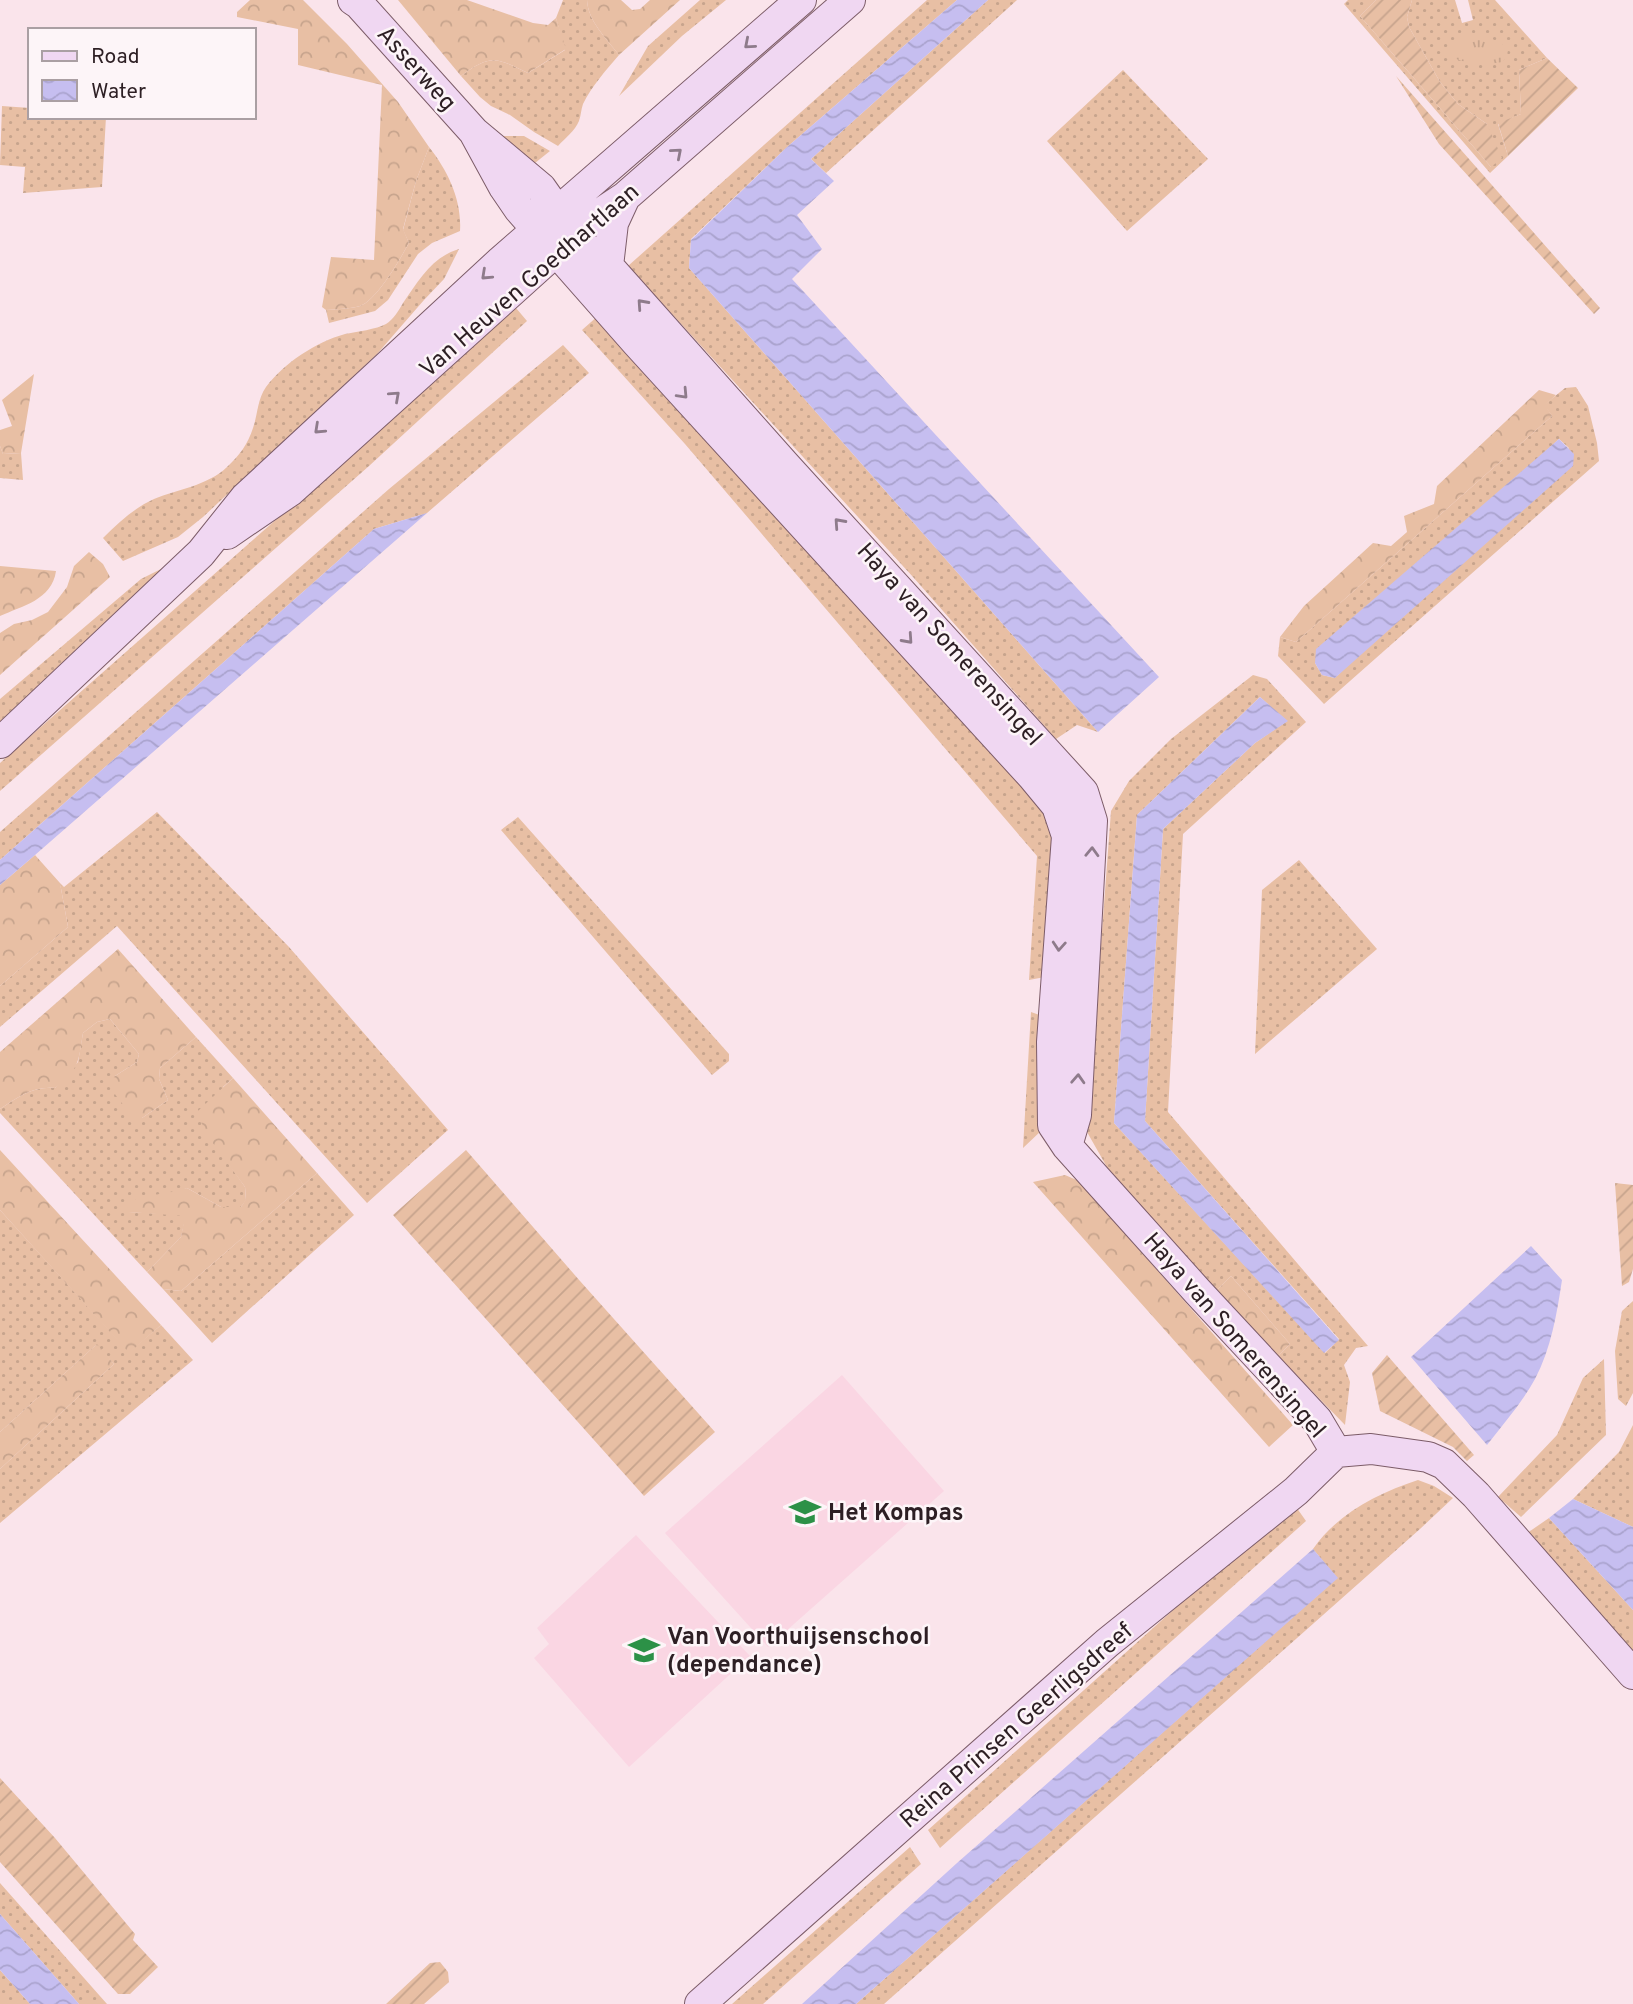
<svg xmlns="http://www.w3.org/2000/svg" width="1633" height="2004" font-family="Overpass,sans-serif">
<style>
.built{fill:#fad6e3}
.grass{fill:url(#grass-dots);fill-rule:evenodd}
.forest{fill:url(#forest-crowns)}
.park{fill:url(#park-tufts)}
.garden{fill:url(#garden-furrows)}
.water{fill:url(#water-waves)}
.lines{fill:none;stroke-linecap:round;stroke-linejoin:round}
.secondary-casing{stroke:#7c5c68;stroke-width:32}
.secondary{stroke:#f0d7f2;stroke-width:30}
.oneway{stroke:#8e7b8b}
.labels{text-anchor:middle;stroke-width:5;stroke-linejoin:round;paint-order:stroke}
.street-label{font-size:24px;fill:#2d1f24;stroke:#fdf5f8}
.poi-label{font-size:24px;font-weight:bold;fill:#2d1f24;stroke:#fdf5f8;text-anchor:start}
</style>
<defs>
<pattern id="grass-dots" width="8" height="8" patternUnits="userSpaceOnUse" patternTransform="scale(1.75)"><rect width="8" height="8" fill="#e8bfa4"/><path d="M2 2h.1M6 6h.1" fill="none" stroke="#c7a48d" stroke-width="1.8" stroke-linecap="round"/></pattern>
<pattern id="forest-crowns" width="20" height="18" patternUnits="userSpaceOnUse" patternTransform="scale(1.75)"><rect width="20" height="18" fill="#e8bfa4"/><path d="M2 6a3 3 0 1 1 6 0M12 15a3 3 0 1 1 6 0" fill="none" stroke="#c7a48d"/></pattern>
<pattern id="park-tufts" width="24" height="20" patternUnits="userSpaceOnUse" patternTransform="scale(1.75)"><rect width="24" height="20" fill="#e8bfa4"/><path d="M3 7l-1-3M5 7V3M7 7l1-3M15 17l-1-3M17 17v-4M19 17l1-3" fill="none" stroke="#c7a48d"/></pattern>
<pattern id="garden-furrows" width="10" height="10" patternUnits="userSpaceOnUse" patternTransform="scale(1.75)"><rect width="10" height="10" fill="#e8bfa4"/><path d="M-1 1l2-2M0 10L10 0M9 11l2-2" fill="none" stroke="#c7a48d"/></pattern>
<pattern id="water-waves" width="16" height="10" patternUnits="userSpaceOnUse" patternTransform="scale(1.75)"><rect width="16" height="10" fill="#c6bef0"/><path d="M0 5q4-4 8 0t8 0" fill="none" stroke="#aaa3ce"/></pattern>
</defs>
<rect width="100%" height="100%" fill="#fae4eb"/>
<path class="built" d="M842,1375L944,1491L768,1647L665,1533Z
M636,1535L750,1656L629,1767L534,1658L549,1644L537,1628Z"/>
<path class="grass" d="M563,0H587C588,21 606,38 619,55C606,70 592,86 583,104C581,110 581,115 579,121C575,131 565,138 558,146L534,132L510,115L491,106L480,97L461,76C492,53 496,58 528,73L565,50L556,18Z
M700,0H726L682,36L619,96L648,46Z
M927,0H957L786,148L691,239L689,268L1098,732L1077,725L1056,739L913,577L628,266Z
M988,0H1017L826,173L811,159Z
M1348,0H1376L1360,16L1491,167L1487,124L1458,104L1440,82L1409,27L1407,17L1412,0H1455L1462,23L1473,20L1468,0H1495L1547,58L1519,70L1521,114L1498,124L1508,156L1490,173L1344,4Z
M1123,70L1208,159L1127,231L1047,141Z
M2,106L30,108V117H106L102,187L23,193L25,167L0,165Z
M497,136H524L550,151L530,167Z
M429,147C448,171 462,200 460,231L432,243L418,254L388,300L375,311L329,323L326,310C337,309 350,309 360,306C377,300 400,259 409,243L403,230L416,181Z
M459,249L444,279L424,300L377,354L203,517L178,537L123,561L103,538C118,523 134,508 154,499C178,489 207,486 227,467C239,456 248,444 253,428C258,414 257,400 266,387C284,363 316,342 345,334C356,332 377,329 386,324C393,320 399,310 403,303C419,280 432,257 459,249Z
M516,308L527,321L369,466L0,791V763Z
M599,315L1043,807L1054,836L1050,976L1029,980L1037,856L685,444L582,330Z
M563,345L589,373L427,513L374,529L0,860V832L389,489Z
M1576,387L1588,406L1597,443L1599,461L1324,704L1278,656L1280,637L1296,642L1552,416L1544,405L1565,388ZM1559,439L1569,448L1335,678L1322,675L1315,663Z
M0,446L3,454L21,453L23,480L0,478Z
M195,552L0,724V699L141,579Z
M1253,675L1267,679L1306,722L1183,834L1168,1112L1368,1346L1356,1348L1344,1365L1350,1382L1345,1425L1278,1356L1290,1344L1231,1276L1217,1290L1116,1183L1087,1132L1111,811L1129,781L1171,739ZM1260,697L1287,721L1255,743L1163,829L1145,1121L1339,1339L1325,1353L1114,1123L1137,815Z
M157,812L289,947L448,1130L367,1203L117,926L0,1027V986L68,927L60,883L64,887Z
M518,817L729,1054V1061L712,1075L501,830Z
M1299,860L1377,949L1255,1054L1262,890Z
M1031,1012L1048,1018L1042,1130L1023,1148Z
M110,1019L139,1054L137,1062L115,1076L142,1118L168,1100L159,1079L160,1068L196,1037L233,1078L223,1087L229,1164L245,1187L246,1200L241,1207H221L187,1188L129,1212L186,1215L181,1237L147,1272L0,1113V1109C18,1097 33,1086 55,1088L78,1062L83,1033L97,1022Z
M317,1173L354,1215L212,1343L163,1289L181,1291Z
M0,1210L129,1352L161,1325L193,1360L0,1523V1469L114,1364L96,1345L0,1432Z
M1633,1301V1393L1626,1406L1618,1399L1615,1351L1622,1311Z
M1604,1359L1606,1435L1521,1517L1498,1497L1557,1435L1583,1378Z
M1633,1425V1527L1573,1499L1619,1452Z
M1418,1480L1434,1486L1453,1498L1420,1529L884,2004H856L1337,1578L1313,1549C1337,1514 1378,1493 1418,1480Z
M1294,1504L1306,1521L940,1848L928,1830L1249,1542Z
M1549,1518L1633,1610V1661L1520,1538Z
M910,1847L921,1864L763,2004H732Z
M0,1883L107,2004H79L0,1914Z
M0,1970L30,2004H0Z"/>
<path class="forest" d="M250,0H303L347,44L398,102L429,147L416,181L403,229L409,243C400,259 377,300 360,306C350,309 337,309 326,310L322,307L331,257L374,260L382,85L298,65V29L237,17V12Z
M398,0H467L533,23L548,25L556,18L566,49L528,73C496,58 492,53 461,76Z
M587,0H621L632,10L640,9L650,0H680L619,55C606,38 588,21 587,0Z
M34,374L21,453L3,454L0,446V430L12,426L2,400Z
M1539,390L1556,395L1545,405L1552,416L1296,642L1280,637L1304,606L1373,543L1391,546L1407,532L1404,516L1434,504L1437,486Z
M89,552L103,564L110,577L0,675V633L14,624L32,620L48,612L67,587L74,566Z
M0,566L56,571C52,600 22,606 0,616Z
M35,855L60,883L68,927L0,986V885Z
M118,949L196,1037L160,1068L159,1079L168,1100L142,1118L134,1119L108,1085L115,1076L137,1062L139,1054L110,1019L97,1022L83,1033C78,1063 80,1068 55,1088C33,1086 18,1097 0,1109V1052Z
M233,1078L317,1173L181,1291L163,1289L147,1272L181,1237L185,1216L128,1212L127,1201L187,1188L221,1207H241L246,1199L245,1187L204,1131L198,1111Z
M0,1150L161,1325L129,1353L0,1210Z
M1065,1175L1079,1181L1293,1425L1269,1447L1033,1182Z
M1231,1276L1290,1344L1278,1356L1217,1290Z
M97,1344L114,1364L0,1469V1432Z"/>
<path class="park" d="M1466,35C1480,37 1498,37 1508,49L1507,56L1502,62C1485,65 1468,65 1452,57L1450,50L1452,43Z"/>
<path class="garden" d="M1376,0H1412L1407,17L1409,27L1440,82L1458,104L1487,124L1502,158L1491,167L1360,16Z
M1547,58L1578,88L1508,156L1498,123L1521,114L1519,70Z
M1396,76L1600,308L1594,314L1439,144Z
M466,1150L580,1281L715,1432L644,1496L393,1215Z
M1615,1183L1633,1185V1269L1629,1282L1622,1286Z
M1387,1355L1474,1455L1467,1461L1453,1447L1380,1411L1372,1373Z
M0,1778L55,1838L135,1934L133,1940L158,1967L130,1994H118L0,1862Z
M440,1962L448,1972L449,1982L424,2004H386L430,1963Z"/>
<path class="water" d="M957,0H988L811,159L834,181L797,215L822,249L792,279L1159,677L1098,732L689,268L691,240L786,148Z
M1559,439L1574,454L1573,466L1335,678L1322,675L1315,663L1316,649Z
M427,513L35,855L0,885V860L374,529Z
M1260,697L1288,721L1255,743L1163,829L1145,1121L1339,1340L1324,1353L1114,1123L1137,815Z
M1531,1246L1562,1280C1557,1313 1551,1349 1535,1379C1522,1403 1503,1424 1487,1445L1411,1357Z
M1573,1499L1633,1527V1610L1549,1518Z
M1313,1549L1338,1578L856,2004H802L957,1863Z
M0,1914L79,2004H30L0,1970Z"/>
<g class="lines">
<defs>
<path id="secondary" d="M353,0L359,4L474,132L541,188L574,235L593,256L608,266L785,465L1083,792L1092,821L1076,1115L1067,1146
M474,132L504,187L519,209L637,343L1033,777L1057,806L1067,836L1052,1042L1053,1125L1067,1146L1198,1292L1317,1420L1336,1452L1371,1449L1428,1457L1444,1464L1476,1495L1633,1674
M608,266L613,223L625,197
M227,534L290,491L574,235L595,217L625,197L850,0
M0,743L201,553L245,498L501,261L801,0
M700,2004L1107,1643L1296,1491L1336,1452"/>
</defs>
<use href="#secondary" class="secondary-casing"/>
<use href="#secondary" class="secondary"/>
</g>
<defs><path id="oneway-chevron" d="M-2-3.5L2.5 0L-2 3.5" fill="none" stroke-width="1.6" stroke-linecap="round" stroke-linejoin="round" transform="scale(1.75)"/></defs>
<g class="oneway">
<use href="#oneway-chevron" transform="translate(749 44) rotate(139)"/>
<use href="#oneway-chevron" transform="translate(677 153) rotate(-41)"/>
<use href="#oneway-chevron" transform="translate(486 275) rotate(137)"/>
<use href="#oneway-chevron" transform="translate(642 304) rotate(-132)"/>
<use href="#oneway-chevron" transform="translate(683 394) rotate(47)"/>
<use href="#oneway-chevron" transform="translate(395 396) rotate(-42)"/>
<use href="#oneway-chevron" transform="translate(319 429) rotate(137)"/>
<use href="#oneway-chevron" transform="translate(839 523) rotate(-132)"/>
<use href="#oneway-chevron" transform="translate(908 639) rotate(48)"/>
<use href="#oneway-chevron" transform="translate(1092 852) rotate(-88)"/>
<use href="#oneway-chevron" transform="translate(1059 946) rotate(94)"/>
<use href="#oneway-chevron" transform="translate(1078 1079) rotate(-87)"/>
</g>
<defs>
<symbol id="school-bare" viewBox="-9 -9 18 18"><path d="M0-5L7-2L0 1L-7-2ZM-4 1L0 2.5L4 1V4Q0 6-4 4Z" fill="#2c9147" stroke="#fdf5f8" stroke-width="2.5" paint-order="stroke"/></symbol>
</defs>
<g fill-rule="evenodd">
<use href="#school-bare" x="783" y="1490" width="44" height="44"/>
<use href="#school-bare" x="622" y="1628" width="44" height="44"/>
</g>
<g class="labels">
<g class="street-label">
<text transform="translate(417 68) rotate(48)" y="8">Asserweg</text>
<text transform="translate(529 280) rotate(-41)" y="8">Van Heuven Goedhartlaan</text>
<text transform="translate(950 644) rotate(48)" y="8">Haya van Somerensingel</text>
<text transform="translate(1235 1335) rotate(49)" y="8">Haya van Somerensingel</text>
<text transform="translate(1016 1725) rotate(-41)" y="8">Reina Prinsen Geerligsdreef</text>
</g>
<g class="poi-label">
<text x="828" y="1520">Het Kompas</text>
<text x="667" y="1644">Van Voorthuijsenschool<tspan x="667" dy="28">(dependance)</tspan></text>
</g>
</g>
<rect x="28" y="28" width="228" height="91" fill="#fdf5f8" stroke="#aa9fa3" stroke-width="2"/>
<rect x="42" y="51" width="35" height="10" fill="#f0d7f2" stroke="#aa9fa3" stroke-width="2"/>
<text x="91" y="63" font-size="21" fill="#2d1f24">Road</text>
<rect x="42" y="80" width="35" height="21" fill="url(#water-waves)" stroke="#aa9fa3" stroke-width="2"/>
<text x="91" y="98" font-size="21" fill="#2d1f24">Water</text>
</svg>
